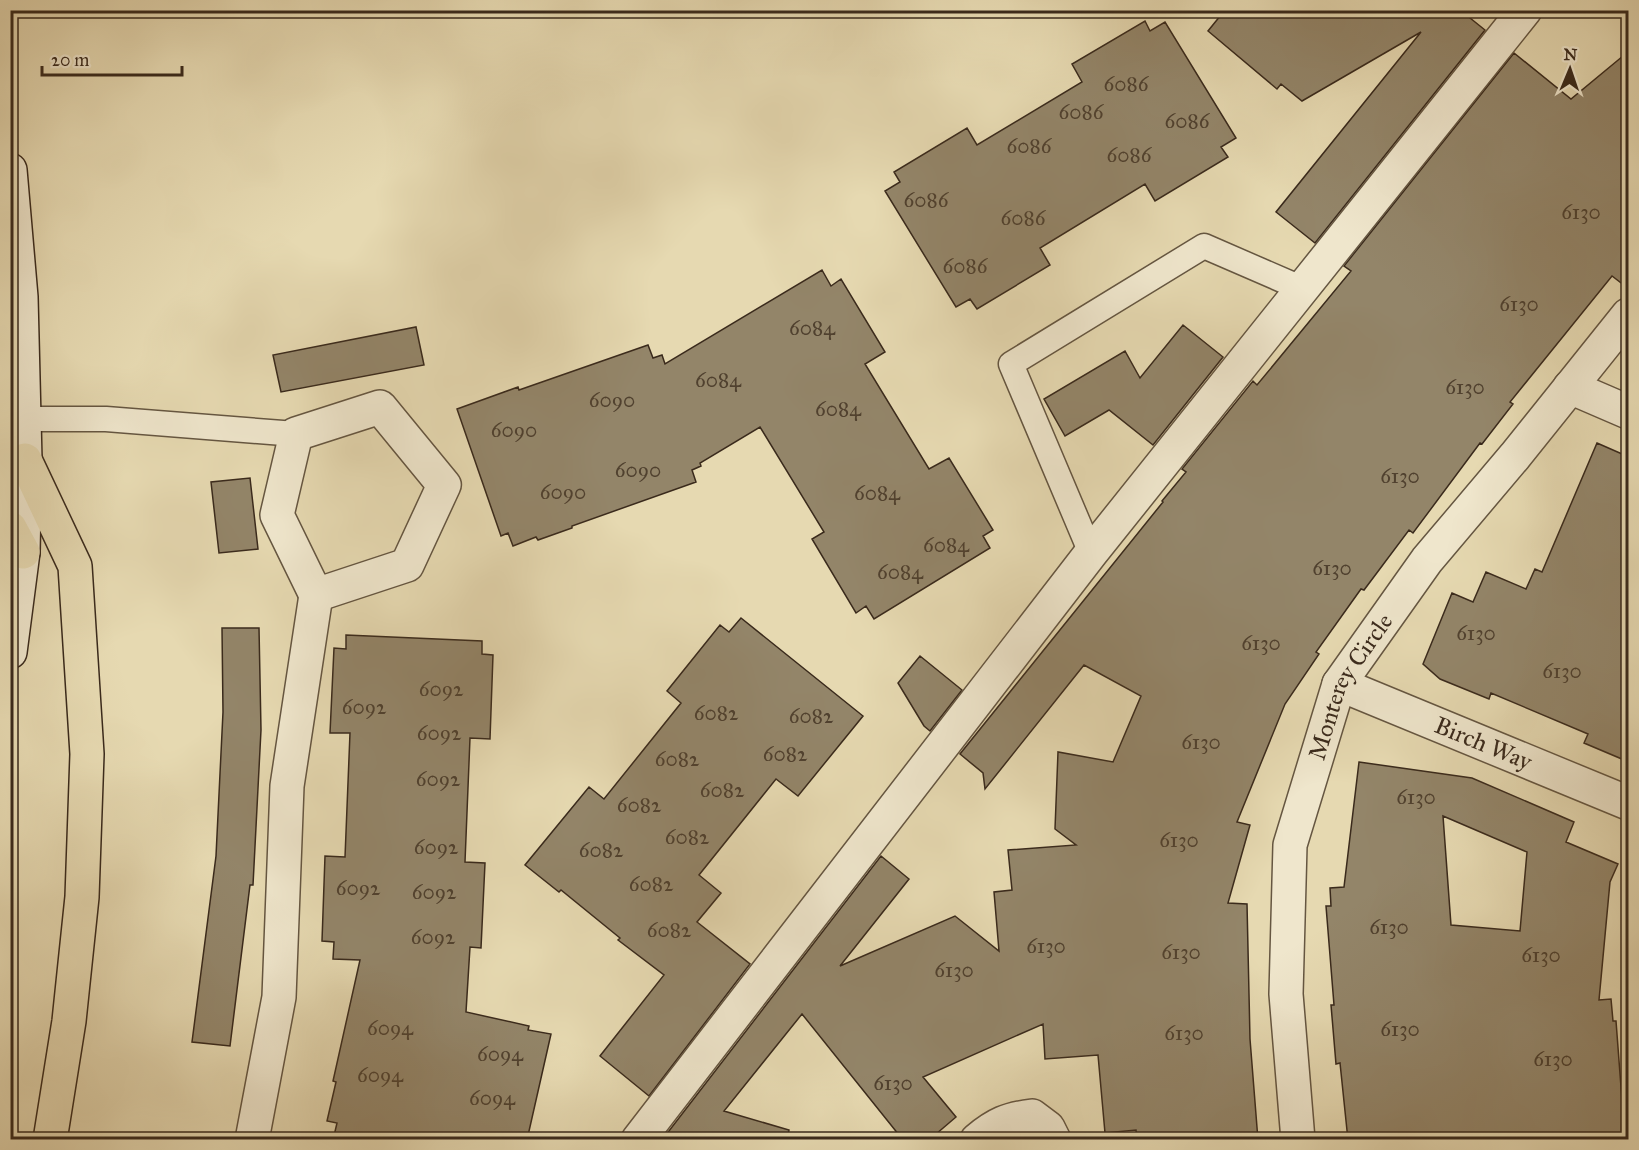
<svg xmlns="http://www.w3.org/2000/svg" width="1639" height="1150" font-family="'IM FELL Great Primer',serif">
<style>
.building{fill:#938569;stroke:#3a2a1c;stroke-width:1.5;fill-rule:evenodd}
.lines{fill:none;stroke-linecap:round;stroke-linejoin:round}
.lane-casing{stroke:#655641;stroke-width:27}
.street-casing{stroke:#655641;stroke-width:36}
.secondary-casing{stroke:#3a2a1c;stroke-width:36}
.primary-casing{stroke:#3a2a1c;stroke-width:36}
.lane{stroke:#efe6cc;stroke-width:24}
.street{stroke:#efe6cc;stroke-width:33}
.secondary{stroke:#efe6cc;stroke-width:33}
.primary{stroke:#e6d9b1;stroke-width:33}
.labels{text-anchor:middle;stroke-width:5;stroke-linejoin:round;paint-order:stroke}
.number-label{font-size:21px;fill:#50412f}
.street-label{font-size:24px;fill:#3a2a1c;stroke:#efe6cc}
</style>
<rect width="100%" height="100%" fill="#e6d9b1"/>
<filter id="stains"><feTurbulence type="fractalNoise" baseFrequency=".00333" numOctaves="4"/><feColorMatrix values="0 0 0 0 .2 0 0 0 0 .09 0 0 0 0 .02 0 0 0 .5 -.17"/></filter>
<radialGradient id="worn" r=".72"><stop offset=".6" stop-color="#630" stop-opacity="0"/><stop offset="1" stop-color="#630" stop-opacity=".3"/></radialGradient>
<path class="building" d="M1225,10H1460L1485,30L1315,243L1276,212L1421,32L1302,101L1281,84L1277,89L1208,31Z
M1145,21L1150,31L1165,22L1236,138L1221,147L1228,157L1155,201L1145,184L1040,248L1050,265L977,309L970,299L956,307L885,191L900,182L894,172L967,128L977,145L1082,82L1072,64Z
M1629,51V289L1612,276L1510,402L1513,404L1482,444L1480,443L1413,533L1409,530L1364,590L1361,589L1316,652L1319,654L1285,704L1237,822L1250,825L1228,903L1247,904L1250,1039L1258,1140H1137L1136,1130L1105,1133L1098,1055L1045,1059L1043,1024L923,1077L956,1117L929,1140H903L802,1014L724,1111L789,1130L787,1140H662L881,856L909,879L840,966L955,916L999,951L994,892L1012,890L1008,850L1076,845L1055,829L1058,752L1113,762L1141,696L1084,665L985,789L983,773L960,754L1163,502L1162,501L1186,472L1182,469L1253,381L1257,385L1351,271L1344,266L1514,53L1571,99Z
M822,270L831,286L841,279L885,352L865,364L929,469L949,458L993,530L983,536L990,548L874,619L866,606L856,613L812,539L824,532L760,427L700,463L701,466L692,470L696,482L572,526V528L538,540L536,537L513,546L508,533L501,536L457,409L518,387L519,390L648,345L653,358L662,355L665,364Z
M1183,325L1223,357L1153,445L1109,410L1065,436L1044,399L1125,351L1140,378Z
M416,327L424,365L281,392L273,355Z
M1597,443L1629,457V762L1584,743L1588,734L1491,693L1489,699L1440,679L1423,664L1452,593L1473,602L1486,572L1526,589L1535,569L1542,572Z
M250,478L258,549L219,553L211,482Z
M741,618L863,716L798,796L776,779L699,875L721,893L697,922L750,964L649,1096L600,1056L664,975L618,940L620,938L561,890L559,892L525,865L589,787L604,799L681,703L667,691L720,625L729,632Z
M222,628H259L261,730L253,885H250L230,1046L192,1042L216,856L223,712Z
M346,635L482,641V654L493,655L490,739L470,738L465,862L485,863L481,948L470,947L466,1012L529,1026L528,1030L551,1034L527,1140H333L337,1123L327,1121L336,1082L333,1081L360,960L333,959L334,942L322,941L325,856L345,857L350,733H330L334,648L346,649Z
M920,656L962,690L930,731L924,726L898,683Z
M1359,762L1472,778L1574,822L1566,842L1618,864L1610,882L1599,1000L1611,999L1613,1021H1616L1625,1140H1348L1340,1063L1336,1064L1331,1005H1334L1326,906H1331L1330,888L1344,887ZM1443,816L1527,852L1520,931L1451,925Z"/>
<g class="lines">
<defs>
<path id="lane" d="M23,419H106L296,434
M1091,553L1011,364L1204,246L1303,289"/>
<g id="street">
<path d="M1570,387L1628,412"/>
<path d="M380,407L444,485L407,565L316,595L277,515L296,434Z"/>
<path id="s1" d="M1339,684L1628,803"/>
<path d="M252,1140L279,997L287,786L316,595"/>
<path d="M638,1140L1091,553L1525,10"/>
<path d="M977,1140C996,1124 1008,1119 1032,1116L1048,1128L1054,1140"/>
<path id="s2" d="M1298,1140L1286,994L1290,845L1339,684L1427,560L1515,456L1628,315"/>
</g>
<path id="secondary" d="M10,170L21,297L25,460L23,552L10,652"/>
<path id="primary" d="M25,460L75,566L87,754L82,897L69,1021L50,1140
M10,528L23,552"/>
</defs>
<use href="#lane" class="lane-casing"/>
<use href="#street" class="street-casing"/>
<use href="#secondary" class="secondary-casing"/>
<use href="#primary" class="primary-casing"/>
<use href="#lane" class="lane"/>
<use href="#street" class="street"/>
<use href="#secondary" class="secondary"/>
<use href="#primary" class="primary"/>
</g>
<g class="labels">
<g class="number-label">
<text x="1126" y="91">6086</text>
<text x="1081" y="119">6086</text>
<text x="1187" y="128">6086</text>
<text x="1029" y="153">6086</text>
<text x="1129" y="162">6086</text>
<text x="926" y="207">6086</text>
<text x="1581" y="219">6130</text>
<text x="1023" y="225">6086</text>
<text x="965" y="273">6086</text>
<text x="1519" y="311">6130</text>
<text x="812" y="335">6084</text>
<text x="718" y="387">6084</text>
<text x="1465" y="394">6130</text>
<text x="612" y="407">6090</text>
<text x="838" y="416">6084</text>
<text x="514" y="437">6090</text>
<text x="638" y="477">6090</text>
<text x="1400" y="483">6130</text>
<text x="563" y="499">6090</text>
<text x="877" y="500">6084</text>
<text x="946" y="552">6084</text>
<text x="1332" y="575">6130</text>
<text x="900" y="579">6084</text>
<text x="1476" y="640">6130</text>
<text x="1261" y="650">6130</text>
<text x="1562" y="678">6130</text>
<text x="441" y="696">6092</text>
<text x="364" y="714">6092</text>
<text x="716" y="720">6082</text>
<text x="811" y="723">6082</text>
<text x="439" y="740">6092</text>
<text x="1201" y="749">6130</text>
<text x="785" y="761">6082</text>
<text x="677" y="766">6082</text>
<text x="438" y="786">6092</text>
<text x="722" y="797">6082</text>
<text x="1416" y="804">6130</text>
<text x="639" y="812">6082</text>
<text x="687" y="844">6082</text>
<text x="1179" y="847">6130</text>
<text x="436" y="854">6092</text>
<text x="601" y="857">6082</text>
<text x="651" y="891">6082</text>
<text x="358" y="895">6092</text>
<text x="434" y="899">6092</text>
<text x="1389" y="934">6130</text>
<text x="669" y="937">6082</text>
<text x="433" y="944">6092</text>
<text x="1046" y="953">6130</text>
<text x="1181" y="959">6130</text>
<text x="1541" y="962">6130</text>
<text x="954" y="977">6130</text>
<text x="390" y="1035">6094</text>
<text x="1400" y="1036">6130</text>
<text x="1184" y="1040">6130</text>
<text x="500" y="1061">6094</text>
<text x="1553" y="1066">6130</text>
<text x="380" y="1082">6094</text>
<text x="893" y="1090">6130</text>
<text x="492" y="1105">6094</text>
</g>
<g class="street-label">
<text dy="8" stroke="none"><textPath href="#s2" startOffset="466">Monterey Circle</textPath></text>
<text dy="8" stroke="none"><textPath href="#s1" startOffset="156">Birch Way</textPath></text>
</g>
</g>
<rect width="1639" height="1150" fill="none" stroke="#e6d9b1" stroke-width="36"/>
<rect x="12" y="12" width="1615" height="1126" fill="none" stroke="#3a2a1c" stroke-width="3"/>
<rect x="18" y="18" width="1603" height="1114" fill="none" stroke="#3a2a1c" stroke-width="1.5"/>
<g transform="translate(1570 69) rotate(2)" stroke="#efe6cc" stroke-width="4.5" paint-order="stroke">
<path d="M0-4.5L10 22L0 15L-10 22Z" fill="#3a2a1c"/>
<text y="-9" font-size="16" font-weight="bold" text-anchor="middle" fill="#3a2a1c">N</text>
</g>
<path d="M42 66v9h140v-9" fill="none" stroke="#3a2a1c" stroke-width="3"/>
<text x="51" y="66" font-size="18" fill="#3a2a1c" stroke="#efe6cc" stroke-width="4.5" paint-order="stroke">20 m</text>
<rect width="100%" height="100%" filter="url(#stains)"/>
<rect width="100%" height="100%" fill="url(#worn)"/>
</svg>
